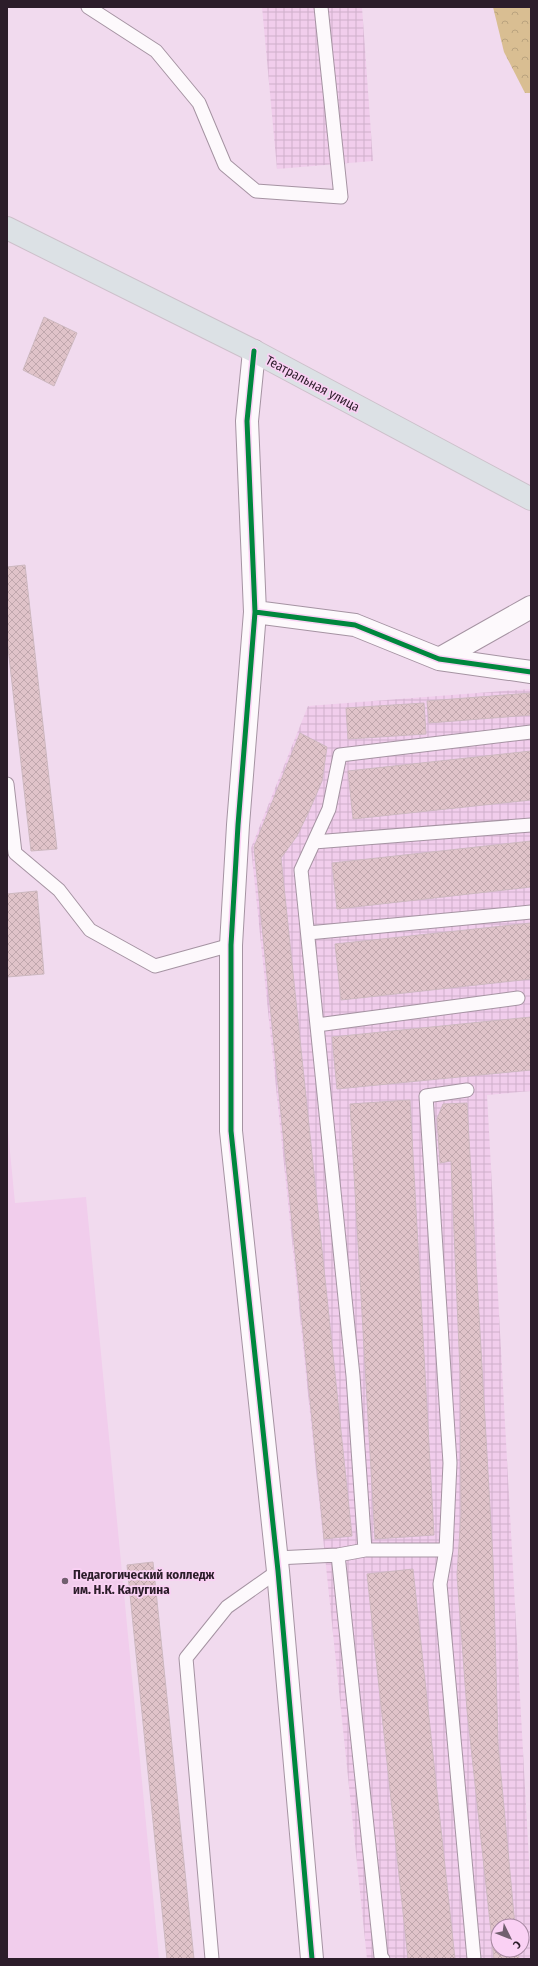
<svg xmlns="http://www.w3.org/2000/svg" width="538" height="1966" font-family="'Fira Sans Condensed',sans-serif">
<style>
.built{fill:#f1cdec}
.industrial{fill:url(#industrial-grid);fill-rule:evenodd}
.forest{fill:url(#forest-crowns)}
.building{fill:url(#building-cross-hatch);stroke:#cdb8bf}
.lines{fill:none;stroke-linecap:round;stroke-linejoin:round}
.service-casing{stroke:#a593a2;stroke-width:15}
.minor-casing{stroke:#a593a2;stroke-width:24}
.primary-casing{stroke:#ccc0ca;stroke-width:24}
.service{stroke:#fdf9fc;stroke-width:13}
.minor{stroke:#fdf9fc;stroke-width:22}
.primary{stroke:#dce1e5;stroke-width:22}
.cycleway-casing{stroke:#fad1f4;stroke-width:8}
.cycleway{stroke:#00873e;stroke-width:5}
.poi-dot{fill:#715f6f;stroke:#fad1f4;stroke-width:1.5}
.labels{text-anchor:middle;stroke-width:3.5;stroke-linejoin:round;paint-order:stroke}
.street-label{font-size:13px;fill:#2c1d2a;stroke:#fad1f4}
.poi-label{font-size:13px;font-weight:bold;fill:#2c1d2a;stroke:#fad1f4;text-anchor:start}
</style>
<defs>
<pattern id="industrial-grid" width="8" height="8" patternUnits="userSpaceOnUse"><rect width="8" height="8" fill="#f1cdec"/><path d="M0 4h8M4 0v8" fill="none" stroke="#cfb0cb"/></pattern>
<pattern id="forest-crowns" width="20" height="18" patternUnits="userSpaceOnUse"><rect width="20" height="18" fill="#d9be92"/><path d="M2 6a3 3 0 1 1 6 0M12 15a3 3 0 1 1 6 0" fill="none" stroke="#baa37e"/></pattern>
<pattern id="building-cross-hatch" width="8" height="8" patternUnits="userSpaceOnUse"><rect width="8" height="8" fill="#e0c3c9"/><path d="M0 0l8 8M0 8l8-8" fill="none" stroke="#c0a7ad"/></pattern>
</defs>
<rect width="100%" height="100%" fill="#f1daee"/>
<path class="built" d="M7,1121L15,1203L86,1197L159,1959H7Z"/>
<path class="industrial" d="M262,7H362L373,161L277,169Z
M531,689V1091L487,1095L531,1897V1959H367L251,848L308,706ZM498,1926H522V1950H498Z"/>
<path class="forest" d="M493,7H531V93H525L504,52Z"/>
<path class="building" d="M44,317L77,333L54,386L23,370Z
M25,565L57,849L31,851L7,639V567Z
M531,693V715L429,723L427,701Z
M424,703L426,734L348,739L346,708Z
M300,733L327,747L322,781L310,809L297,836L281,858L352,1536L324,1539L254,847Z
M531,751V800L353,819L348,771Z
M531,841V887L337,909L332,863Z
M37,891L44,974L7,977V894Z
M531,923V979L341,1000L335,944Z
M531,1017V1070L337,1089L332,1037Z
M410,1100L434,1535L375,1539L350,1104Z
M467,1103L493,1560L498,1743L515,1926H498V1950H518L519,1959H494L467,1710L457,1575L461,1514L460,1371L451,1161L440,1163L437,1119L443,1104Z
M153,1562L194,1959H167L127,1565Z
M413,1569L455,1959H408L367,1574Z"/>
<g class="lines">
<defs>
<path id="service" d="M88,7L156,51L199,103L225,165L256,191L341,197L321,7
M7,784L15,853L59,890L90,930L155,966L231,945
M314,842L531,825
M308,933L531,912
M317,1025L518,998
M467,1090L426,1096L450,1463L446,1550L440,1584L474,1959
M365,1550L353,1376L301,870L329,809L340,755L531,732
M338,1555L381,1957L383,1959
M276,1558L338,1555L365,1550H446
M212,1959L186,1658L227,1607L278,1571"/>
<path id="minor" d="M254,351L247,421L255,612L238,825L231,945V1131L278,1571L312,1959
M255,612L355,625L439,659L531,672
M439,659L531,607"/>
<path id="primary" d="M7,228L254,351L531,499"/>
</defs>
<use href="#service" class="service-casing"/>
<use href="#minor" class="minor-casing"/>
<use href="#primary" class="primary-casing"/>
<use href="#service" class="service"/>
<use href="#minor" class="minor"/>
<use href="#primary" class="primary"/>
<defs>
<path id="cycleway" d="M254,351L247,421L255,612L238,825L231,945V1131L278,1571L312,1959
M255,612L355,625L439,659L531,672"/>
</defs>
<use href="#cycleway" class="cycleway-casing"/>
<use href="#cycleway" class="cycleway"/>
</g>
<circle class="poi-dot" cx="65" cy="1581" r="4"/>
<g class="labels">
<g class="street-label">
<text transform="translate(313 383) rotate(28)" y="5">Театральная улица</text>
</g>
<g class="poi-label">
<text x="73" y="1579">Педагогический колледж<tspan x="73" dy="15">им. Н.К. Калугина</tspan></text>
</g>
</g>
<rect width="538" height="1966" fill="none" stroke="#2c1d2a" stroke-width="16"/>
<g transform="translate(510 1938) rotate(133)"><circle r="19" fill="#fad1f4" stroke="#a889a3"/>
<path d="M0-3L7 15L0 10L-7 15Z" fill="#715f6f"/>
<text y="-6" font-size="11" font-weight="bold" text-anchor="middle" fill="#2c1d2a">С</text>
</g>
</svg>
